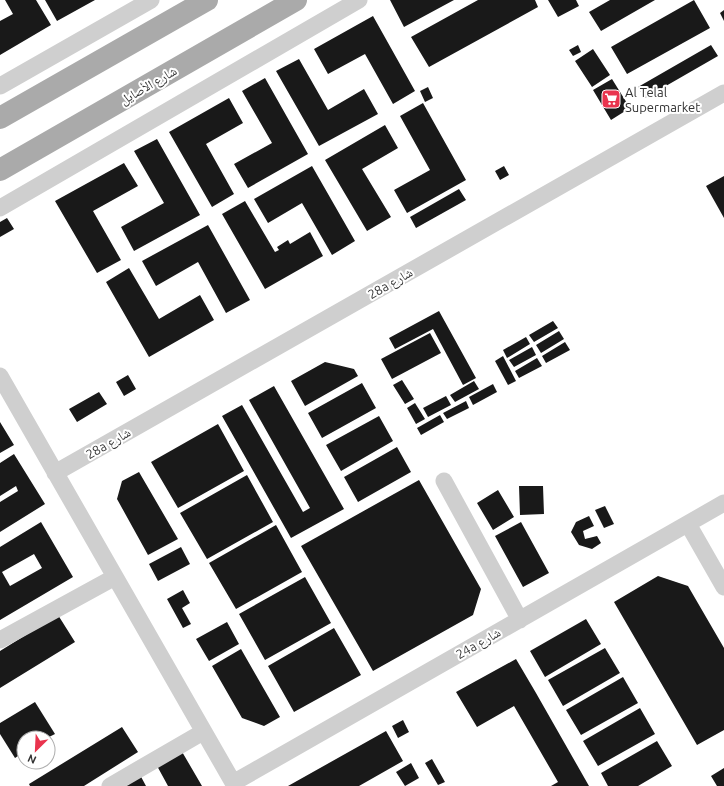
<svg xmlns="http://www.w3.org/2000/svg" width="724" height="786" font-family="Ubuntu,'Noto Naskh Arabic',sans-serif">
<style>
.building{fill:#191919;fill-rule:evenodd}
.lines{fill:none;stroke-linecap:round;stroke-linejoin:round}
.minor{stroke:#cfcfcf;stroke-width:17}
.major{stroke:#aaa;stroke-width:22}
.labels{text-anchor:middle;stroke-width:4;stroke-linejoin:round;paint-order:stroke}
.street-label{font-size:13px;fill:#323232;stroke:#fff}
.poi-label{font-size:13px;fill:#323232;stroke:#fff;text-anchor:start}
</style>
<rect width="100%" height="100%" fill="#fff"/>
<path class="building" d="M5,0H36L51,25L0,55V21L13,14Z
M45,0H95L57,21Z
M390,0H454L404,27Z
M478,0H535L538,7L429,67L411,37Z
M548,0H576L579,6L558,17Z
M610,0H655L601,31L589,12Z
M694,0L710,28L627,74L611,47Z
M724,10V21L720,13Z
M373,16L415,91L393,104L365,54L328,74L314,49Z
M578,45L581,52L573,56L569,50Z
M711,45L718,56L645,98L638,87Z
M593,49L610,75L592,87L575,61Z
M299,59L328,110L364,89L378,114L319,146L276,71Z
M265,78L308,154L248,188L234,164L272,143L242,91Z
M612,79L630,108L611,120L593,90Z
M428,87L433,98L425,102L420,91Z
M229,98L243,123L206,144L234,194L212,207L169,132Z
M423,103L466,180L407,213L394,190L430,170L400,116Z
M385,125L398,148L362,169L391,217L367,231L325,160Z
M157,139L200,215L134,251L121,227L164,203L134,151Z
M124,163L138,186L93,211L121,260L97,273L55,201Z
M312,166L355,241L332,255L302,203L268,223L254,199Z
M504,166L509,175L500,180L495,171Z
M724,176V218L706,186Z
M459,189L466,200L416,228L410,217Z
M245,201L275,252L279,250L277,247L288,240L290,244L310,232L323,256L265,289L222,214Z
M7,218L14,229L0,237V222Z
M208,225L250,300L226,313L198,262L156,286L142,261Z
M129,268L159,319L200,295L214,320L149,357L106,282Z
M439,311L476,378L463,385L433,329L395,349L389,338Z
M553,321L558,328L534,342L529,335Z
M559,331L564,339L541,353L536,345Z
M430,333L441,353L392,379L381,359Z
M526,337L530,344L507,358L503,350Z
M565,342L570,350L546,363L542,356Z
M532,347L536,355L514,367L509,360Z
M503,356L516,381L508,385L495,361Z
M537,358L542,366L519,378L515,371Z
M325,362L354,369L358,376L305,406L291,381Z
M128,375L136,389L124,396L116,382Z
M402,380L414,399L405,404L393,385Z
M474,381L479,389L455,402L450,395Z
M362,383L376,408L322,438L308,413Z
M493,384L497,392L473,405L469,397Z
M274,386L344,509L291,538L222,416L242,405L303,512L310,508L249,400Z
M99,392L107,404L77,422L69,409Z
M446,396L451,405L428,417L423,408Z
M466,401L469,408L447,419L443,413Z
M415,403L425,419L416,424L407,408Z
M440,415L444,422L421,435L417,428Z
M379,416L393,441L341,471L326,445Z
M0,422L14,445L0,453Z
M218,424L244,471L178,508L151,462Z
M397,447L411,472L358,502L344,477Z
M14,454L45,504L0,532V502L18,491L16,486L0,496V463Z
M139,472L178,539L148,555L117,499L122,481Z
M247,475L273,522L207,559L180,513Z
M419,480L481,589L473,615L373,671L301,546Z
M519,486H543L544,514L520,515Z
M498,490L514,517L493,530L477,503Z
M605,506L614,524L604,528L595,510Z
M589,516L594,526L583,531L585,539L597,536L601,543L592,549L579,545L571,532L576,522Z
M41,522L73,577L0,620V547ZM34,554L42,568L10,586L2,572Z
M521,522L549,573L523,587L495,536Z
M276,525L302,572L236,609L209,563Z
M181,547L190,564L158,581L149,564Z
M658,576L688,586L724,648V730L697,745L614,602Z
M305,577L331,623L265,660L239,614Z
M183,590L190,603L182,608L191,624L183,628L167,599Z
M58,615L75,642L0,688V651Z
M586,619L601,644L545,677L530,651Z
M227,622L239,644L209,661L196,639Z
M334,628L361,675L294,712L268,666Z
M605,648L620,673L563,706L548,680Z
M241,649L280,717L264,726L242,718L212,666Z
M516,659L536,693L589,786H551L558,782L514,706L477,727L456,692Z
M623,677L638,703L581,735L566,710Z
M35,702L55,734L47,738H24V752L15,758L0,734V723Z
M640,708L655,734L598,766L583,741Z
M403,720L409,732L398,738L392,726Z
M122,727L138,752L84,786H30L29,784Z
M386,731L403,761L359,786H288Z
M657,741L672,766L638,786H608L601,773Z
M181,750L202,786H168L156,764Z
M432,759L445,782L438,785L425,763Z
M411,763L419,778L405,786L396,772Z
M724,768V786H717L711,776Z
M139,773L146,786H116Z"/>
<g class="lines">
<path class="minor" d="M0,86L151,0
M0,208L359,0
M0,376L235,786
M55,473L724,93
M444,481L520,620
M688,524L724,587
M0,640L115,577
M233,783L724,503
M110,786L203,732"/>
<path class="major" d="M0,118L207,0
M0,170L296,0"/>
</g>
<defs>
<symbol id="supermarket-square" viewBox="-11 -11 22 22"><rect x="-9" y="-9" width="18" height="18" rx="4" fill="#e9344e" stroke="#fff"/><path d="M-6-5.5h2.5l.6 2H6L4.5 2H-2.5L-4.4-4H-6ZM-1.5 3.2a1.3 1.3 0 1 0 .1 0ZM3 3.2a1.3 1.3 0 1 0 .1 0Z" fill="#fff"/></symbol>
</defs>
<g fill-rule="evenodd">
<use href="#supermarket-square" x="600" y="88" width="22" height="22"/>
</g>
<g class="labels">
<g class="street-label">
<text transform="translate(148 85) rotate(-30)" y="5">شارع الأصايل</text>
<text transform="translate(390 283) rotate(-30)" y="5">28a شارع</text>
<text transform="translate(108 443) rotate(-30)" y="5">28a شارع</text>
<text transform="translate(478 643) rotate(-30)" y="5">24a شارع</text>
</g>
<g class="poi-label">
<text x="625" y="97">Al Telal<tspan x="625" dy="15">Supermarket</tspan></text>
</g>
</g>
<g transform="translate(36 750) rotate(204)"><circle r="19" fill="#ffffff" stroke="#adadad"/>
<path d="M0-3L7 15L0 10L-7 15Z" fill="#e9344e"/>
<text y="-6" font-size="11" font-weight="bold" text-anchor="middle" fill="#323232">N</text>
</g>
</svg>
